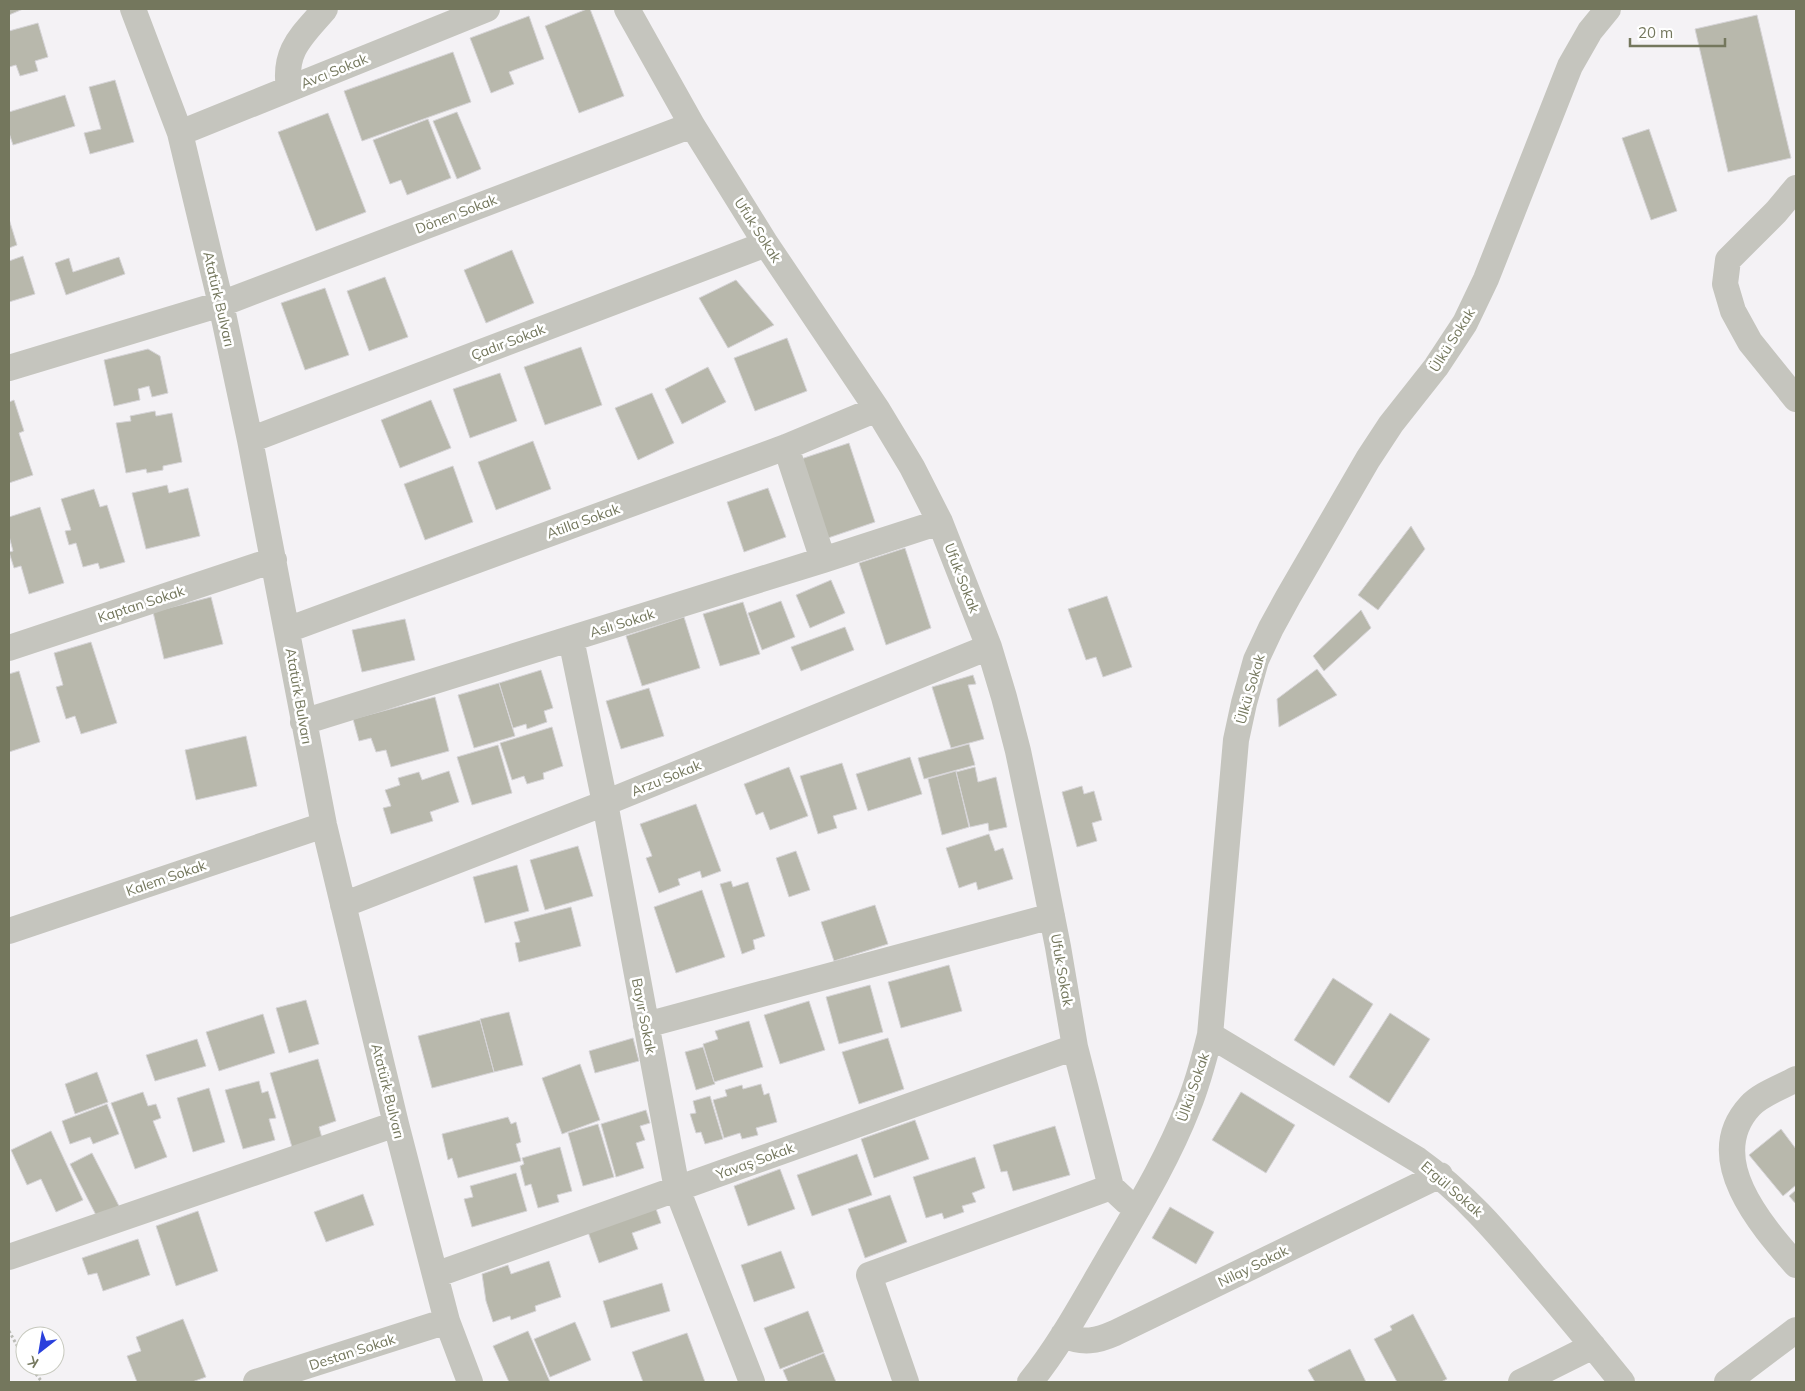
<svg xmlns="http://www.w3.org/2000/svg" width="1805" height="1391" font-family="Mulish,sans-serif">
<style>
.building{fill:#b8b8ac;stroke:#d6d4d7}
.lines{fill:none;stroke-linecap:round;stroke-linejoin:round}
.path{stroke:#bbbcb6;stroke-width:3;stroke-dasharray:2.5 2.5;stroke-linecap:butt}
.street{stroke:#c5c5be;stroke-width:26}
.labels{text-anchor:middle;stroke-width:5;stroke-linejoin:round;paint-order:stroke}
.street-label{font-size:14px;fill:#74775d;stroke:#fff}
</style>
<rect width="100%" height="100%" fill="#f4f2f5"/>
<path class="building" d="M9,9H23L9,15Z
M587,9H590L624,96L579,113L545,26Z
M1757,15L1791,158L1728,172L1695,29Z
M529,16L544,59L509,72L514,84L491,93L470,38Z
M38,23L48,57L35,61L38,71L20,76L16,65L9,67V31Z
M453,52L471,102L362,141L344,91Z
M115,80L134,142L90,154L84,133L101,129L89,87Z
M65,95L75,126L13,145L9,133V112Z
M457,112L481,169L457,179L433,121Z
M328,113L366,212L316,231L278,132Z
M428,119L451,178L407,195L401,180L390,184L373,140Z
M1649,129L1677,211L1651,220L1622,138Z
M9,219L17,245L9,248Z
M512,250L534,303L486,323L464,270Z
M23,256L35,294L9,302V261Z
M119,257L125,274L66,295L55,263L69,258L73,272Z
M385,277L408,337L369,351L347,291Z
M736,280L774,325L728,348L699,298Z
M325,288L349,355L305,370L281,303Z
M787,338L807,391L755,411L734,358Z
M581,347L602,405L545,425L524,367Z
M148,349L160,356L168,393L152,397L149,386L138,389L140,400L114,406L104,360Z
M708,367L726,402L682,424L665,389Z
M500,373L517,421L470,438L453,389Z
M652,393L674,443L638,460L615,408Z
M14,400L24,431L19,433L33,475L9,483V402Z
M431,400L451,448L400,468L381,420Z
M155,411L156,416L172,413L182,462L163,466V470L147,473L146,469L126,473L116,423L131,421L130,416Z
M533,441L551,489L496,510L478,462Z
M849,443L875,522L825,539L798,460Z
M453,466L473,522L425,540L404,484Z
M167,485L169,493L188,488L200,536L146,549L132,493Z
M768,488L786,537L744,552L727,502Z
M94,489L100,507L107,505L125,562L100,569L98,563L83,567L76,543L69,545L65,531L71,530L61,499Z
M40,507L64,583L29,594L21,566L14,568L9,552L13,551L9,536V517Z
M1411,526L1425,549L1378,610L1358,595Z
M905,548L931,628L886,645L859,563Z
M831,580L845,613L810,628L796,595Z
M1107,596L1132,667L1103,677L1096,657L1086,660L1068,609Z
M211,597L223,644L164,659L153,612Z
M781,601L795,637L762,650L748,613Z
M743,602L760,654L720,666L703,614Z
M1361,610L1371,628L1324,671L1313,656Z
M684,617L700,668L642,686L626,636Z
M405,619L415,660L362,672L352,630Z
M845,627L854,650L801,671L791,647Z
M91,642L117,723L81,734L75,716L66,719L56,687L63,685L54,653Z
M1317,669L1337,695L1279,727L1277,699Z
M541,670L553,708L544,711L547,722L527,729L526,724L513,728L499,683Z
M19,671L40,742L9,752V674Z
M973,675L976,684L968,685L984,739L951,748L932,687Z
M499,683L515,736L474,748L458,695Z
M649,688L664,736L621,749L606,701Z
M435,697L449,751L391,767L386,750L376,752L371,738L359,741L353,719Z
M552,727L563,766L543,773L544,779L527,784L524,776L512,780L500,743Z
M246,736L257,786L196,800L185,750Z
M969,744L975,765L924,779L918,758Z
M498,745L512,793L472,805L457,757Z
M910,757L922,794L868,811L856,774Z
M842,763L857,809L833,816L837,828L818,834L800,776Z
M789,767L808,816L770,830L763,812L756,815L744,784Z
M975,767L978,782L996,777L1007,827L989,831L988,823L970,827L956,772Z
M449,771L459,802L430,812L433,821L391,834L383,808L391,806L385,790L400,785L398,778L419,772L422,780Z
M956,771L969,827L942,835L928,779Z
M1082,786L1084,794L1094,791L1102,820L1092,823L1097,841L1077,847L1062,792Z
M696,804L721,871L702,878L700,871L678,879L680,885L659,893L646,858L652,856L640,824Z
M989,834L995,851L1003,848L1013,879L978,890L976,882L959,888L946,848Z
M578,846L593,896L545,910L530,860Z
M796,851L810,890L789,897L776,858Z
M517,865L529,911L485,923L473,877Z
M731,881L733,887L748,882L765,936L753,940L755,949L742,954L720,884Z
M702,890L725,957L676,973L654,907Z
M875,905L888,944L834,961L821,922Z
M571,907L581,946L519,962L515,943L520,942L514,922Z
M949,965L962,1011L901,1028L888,982Z
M1333,978L1373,1004L1334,1066L1294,1040Z
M870,985L883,1032L839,1044L826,997Z
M306,1000L319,1044L289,1053L276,1008Z
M809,1001L825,1050L780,1064L764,1015Z
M509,1012L523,1065L494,1072L480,1019Z
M1390,1013L1430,1039L1389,1103L1349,1077Z
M263,1014L275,1053L219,1071L206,1032Z
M480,1020L494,1072L432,1088L418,1036Z
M749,1021L763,1067L714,1082L703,1044L718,1039L715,1031Z
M633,1038L639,1061L595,1073L589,1051Z
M888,1038L904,1089L859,1104L842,1052Z
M197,1039L206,1066L155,1081L146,1055Z
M703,1047L715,1084L696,1090L685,1052Z
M318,1059L336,1121L319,1127L322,1138L292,1147L270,1073Z
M580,1064L600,1120L562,1134L542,1078Z
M97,1072L108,1102L75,1114L65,1084Z
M259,1081L262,1093L268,1091L276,1118L269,1119L275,1140L243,1149L225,1090Z
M761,1084L764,1095L769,1093L777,1122L756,1128L758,1135L742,1139L740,1133L724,1138L713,1100L727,1096L725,1090L742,1085L743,1089Z
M209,1088L225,1142L193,1152L177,1098Z
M143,1092L148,1106L156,1104L161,1118L153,1121L167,1157L135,1169L111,1103Z
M1241,1092L1295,1125L1266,1173L1212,1140Z
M710,1096L723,1139L705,1144L701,1132L696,1133L690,1114L696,1113L693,1101Z
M107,1104L119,1134L93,1144L90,1137L70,1144L62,1121Z
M646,1110L650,1123L640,1126L645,1140L636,1143L644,1168L616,1177L601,1124Z
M508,1117L511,1124L516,1122L521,1142L516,1144L521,1161L458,1178L452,1158L448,1160L442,1134Z
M915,1120L929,1159L874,1178L861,1139Z
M598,1124L614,1177L583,1186L568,1133Z
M1055,1126L1070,1175L1013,1191L1007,1171L1001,1172L993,1145Z
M1781,1129L1796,1149V1185L1783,1196L1749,1155Z
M51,1131L83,1200L56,1212L41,1179L27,1185L11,1150Z
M560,1147L572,1191L557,1195L559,1202L538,1208L531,1184L525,1186L520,1166L524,1164L522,1158Z
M92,1153L119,1206L97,1217L70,1164Z
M857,1154L872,1195L812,1216L797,1175Z
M975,1157L985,1188L972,1193L976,1202L962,1206L964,1212L944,1219L942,1213L926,1218L913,1177Z
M780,1169L795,1209L748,1226L734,1186Z
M516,1173L527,1211L472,1227L464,1199L473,1197L470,1186Z
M1796,1190V1204L1789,1196Z
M363,1194L374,1225L326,1242L314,1212Z
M890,1195L907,1242L865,1258L848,1209Z
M655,1206L661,1223L632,1233L638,1249L599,1263L587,1229Z
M1170,1207L1214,1232L1196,1264L1152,1238Z
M198,1211L218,1271L176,1286L156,1226Z
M138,1239L150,1275L103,1291L97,1273L88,1275L82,1258Z
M781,1251L795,1288L754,1302L741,1265Z
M549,1261L561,1297L535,1306L536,1311L511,1320L510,1316L493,1322L486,1301L482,1274L508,1265L511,1274Z
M662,1283L670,1311L611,1328L603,1301Z
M808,1311L824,1352L780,1369L764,1328Z
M1413,1314L1447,1379L1441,1382H1397L1374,1339L1392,1330L1390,1326Z
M183,1319L206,1377L192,1382H137L127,1356L141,1351L136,1337Z
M575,1322L591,1360L550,1377L534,1339Z
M528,1331L550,1382H509L493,1346Z
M687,1333L705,1382H643L632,1352Z
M1350,1349L1366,1382H1315L1308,1370Z
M824,1353L836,1382H788L783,1370Z"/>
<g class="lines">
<path class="path" d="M9,1331L25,1360
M30,1366L42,1382"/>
<path class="street" d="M133,9L180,133L221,304L250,440L324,825L396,1124L435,1275L447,1321L470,1382
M627,9L692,125L766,244L877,409L912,467L940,522L989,647L1004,697L1018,751L1039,851L1058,947L1075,1047L1111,1187L1126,1201L1138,1208
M289,89C283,50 302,36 325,9
M180,133L487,9
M1796,188L1776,212L1728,260L1725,284L1733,311L1750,342L1796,399
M9,368L221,304L692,125
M250,440L766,244
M786,447L823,560
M287,630L786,447L877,409
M571,639L605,803L677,1189L752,1382
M9,648L274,560
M303,722L823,560L940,522
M343,905L605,803L989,647
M9,931L324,825
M646,1025L1052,916
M1210,1035L1418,1160C1463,1192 1498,1233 1534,1276C1564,1311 1593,1346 1622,1382
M1796,1079C1782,1087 1761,1094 1750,1106C1702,1158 1761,1225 1796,1265
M9,1257L396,1124
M435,1275L1075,1047
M1063,1335C1083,1344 1097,1341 1115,1333L1440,1175
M256,1382L447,1321
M906,1382L869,1275L1111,1187
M1030,1382C1060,1345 1083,1302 1107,1261C1136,1211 1167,1161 1188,1107C1198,1083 1204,1059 1210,1035L1236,740L1244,703L1256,660L1271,628L1288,597L1368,459L1391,424L1436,367L1465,323L1486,279L1570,66L1590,31L1608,9
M1521,1382L1593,1346
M1727,1382L1796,1330"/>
</g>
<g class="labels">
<g class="street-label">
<text transform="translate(334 71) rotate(-22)" y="5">Avcı Sokak</text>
<text transform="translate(456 214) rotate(-21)" y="5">Dönen Sokak</text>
<text transform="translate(758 230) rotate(57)" y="5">Ufuk Sokak</text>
<text transform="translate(219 299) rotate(77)" y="5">Atatürk Bulvarı</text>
<text transform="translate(1452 340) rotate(-58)" y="5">Ülkü Sokak</text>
<text transform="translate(508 342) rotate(-21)" y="5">Çadır Sokak</text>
<text transform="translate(583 521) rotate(-20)" y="5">Atilla Sokak</text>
<text transform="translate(962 578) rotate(69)" y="5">Ufuk Sokak</text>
<text transform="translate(141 604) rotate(-18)" y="5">Kaptan Sokak</text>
<text transform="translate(622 623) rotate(-17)" y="5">Aslı Sokak</text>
<text transform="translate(1250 689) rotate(-74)" y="5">Ülkü Sokak</text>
<text transform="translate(299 696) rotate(80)" y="5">Atatürk Bulvarı</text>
<text transform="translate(666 778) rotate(-22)" y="5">Arzu Sokak</text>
<text transform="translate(166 878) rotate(-19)" y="5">Kalem Sokak</text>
<text transform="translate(1062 970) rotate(80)" y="5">Ufuk Sokak</text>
<text transform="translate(644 1016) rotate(79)" y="5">Bayır Sokak</text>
<text transform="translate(1193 1087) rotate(-71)" y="5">Ülkü Sokak</text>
<text transform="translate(388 1091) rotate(76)" y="5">Atatürk Bulvarı</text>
<text transform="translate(755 1161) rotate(-20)" y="5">Yavaş Sokak</text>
<text transform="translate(1452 1189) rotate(41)" y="5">Ergül Sokak</text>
<text transform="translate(1253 1266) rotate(-26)" y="5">Nilay Sokak</text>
<text transform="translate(352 1352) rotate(-18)" y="5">Destan Sokak</text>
</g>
</g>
<rect width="1805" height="1391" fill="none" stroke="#74775d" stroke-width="20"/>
<g transform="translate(40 1351) rotate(211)"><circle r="24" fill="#ffffff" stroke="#c7c9be"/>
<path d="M0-4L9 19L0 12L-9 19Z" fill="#2a40dc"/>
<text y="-8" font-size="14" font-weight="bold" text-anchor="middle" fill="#74775d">K</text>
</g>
<path d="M1630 38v8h95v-8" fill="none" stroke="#74775d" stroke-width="2.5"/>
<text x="1638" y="38" font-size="15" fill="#74775d" stroke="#ffffff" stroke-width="4" paint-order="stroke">20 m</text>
</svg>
